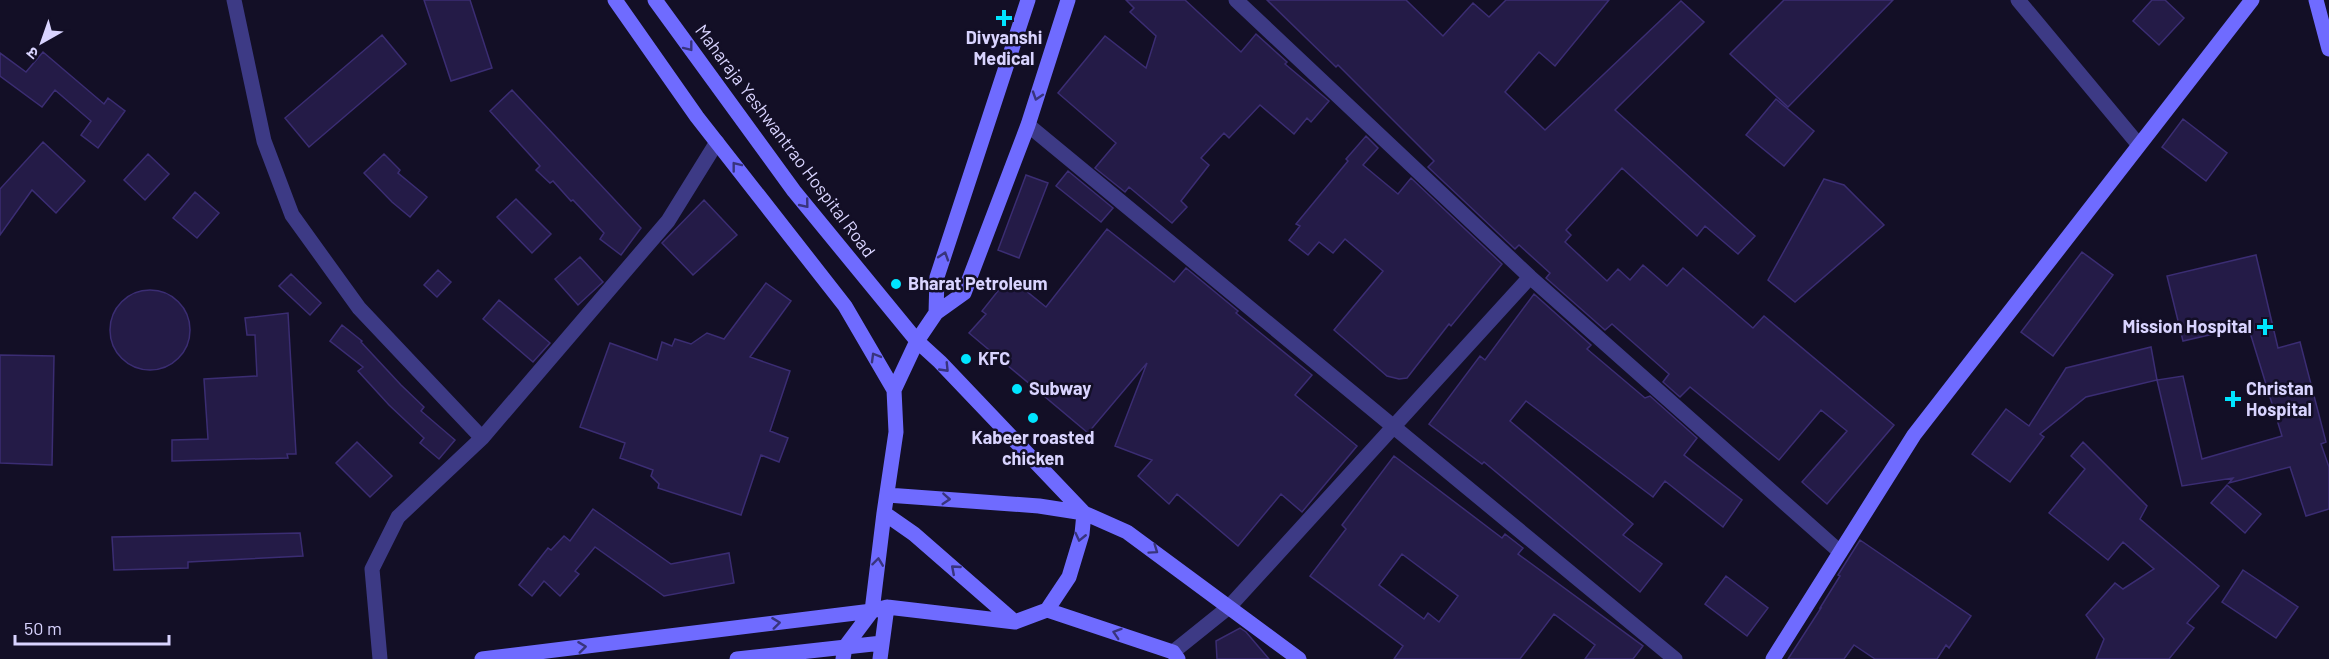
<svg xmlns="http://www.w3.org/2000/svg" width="2329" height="659" font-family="Barlow,'Noto Sans Devanagari',sans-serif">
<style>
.building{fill:#241b47;stroke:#3b2d73;stroke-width:1.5;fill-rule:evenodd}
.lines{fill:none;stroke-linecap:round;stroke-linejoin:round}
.street{stroke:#3d3a85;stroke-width:15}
.secondary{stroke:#6f6bff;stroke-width:15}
.oneway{stroke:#38347d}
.poi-dot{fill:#00e5ff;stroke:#130f26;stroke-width:2}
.labels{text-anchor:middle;stroke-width:5;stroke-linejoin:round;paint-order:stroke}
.poi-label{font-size:18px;font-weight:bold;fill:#d9d4ff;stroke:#130f26;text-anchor:start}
.street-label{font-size:18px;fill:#d9d4ff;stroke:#130f26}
</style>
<rect width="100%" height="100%" fill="#130f26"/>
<path class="building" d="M424,0H470L492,68L451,81Z
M1126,0H1185L1241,52L1256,34L1287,62L1285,64L1329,101L1311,122L1307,118L1294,134L1260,105L1229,138L1224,133L1201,158L1209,165L1181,201L1187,207L1172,223L1129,187L1125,192L1095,168L1116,143L1058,93L1105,36L1146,68L1156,36L1130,12L1134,8Z
M1267,0H1406L1443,36L1473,3L1489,17L1506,0H1609L1555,66L1539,52L1505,92L1545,130L1681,1L1704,22L1615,110L1755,236L1738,254L1705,226L1697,236L1622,168L1566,230L1571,235L1565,242L1607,281L1618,269L1630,280L1643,265L1667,286L1683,268L1753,328L1764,316L1894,425L1827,504L1802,482L1847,431L1821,410L1779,460L1690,387L1680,397L1663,382L1669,374L1612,324L1605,330L1546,278L1550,273L1519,245L1515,249L1428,167L1434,161L1338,65L1336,67Z
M1784,0H1893L1788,107L1730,54Z
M2152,0H2165L2184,18L2159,45L2133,21Z
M382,35L406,64L309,147L285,118Z
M43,52L104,104L108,98L125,111L98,148L81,135L91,121L55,90L42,107L0,76V53L26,72Z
M512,90L641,228L621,255L600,239L604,233L573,200L571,201L553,181L550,183L536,170L540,166L490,111Z
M1776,99L1814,131L1784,166L1746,135Z
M2183,119L2227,153L2206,181L2162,147Z
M1366,136L1378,148L1363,165L1398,194L1411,178L1502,264L1451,326L1449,324L1407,378L1399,379L1387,376L1334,330L1383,271L1345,239L1333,253L1319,242L1308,255L1289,240L1300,226L1296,224L1348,161L1346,159Z
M43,142L85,181L56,213L32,190L0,235V189Z
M148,154L169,174L145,200L124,180Z
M384,154L400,170L398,173L427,197L410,217L392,202L364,173Z
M1068,171L1113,208L1101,222L1056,186Z
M1026,175L1048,183L1019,258L998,250Z
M1824,179L1844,185L1884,225L1795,302L1768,280Z
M195,192L219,213L197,238L173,218Z
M516,199L551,234L532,253L497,217Z
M704,200L737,235L693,275L662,243Z
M1107,229L1174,282L1186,268L1238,311L1236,313L1312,375L1295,395L1357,446L1302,512L1281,494L1238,546L1177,494L1169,504L1138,476L1152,460L1115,446L1147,363L1088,433L969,333L986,314L982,311L1009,277L1046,307Z
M2082,252L2113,275L2053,356L2021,332Z
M2256,255L2278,348L2300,342L2326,442L2321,444L2329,467V509L2306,516L2290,467L2229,483L2233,478L2182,486L2157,380L2183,376L2202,459L2282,436L2248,326L2183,341L2167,276Z
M580,257L603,282L578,305L555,279Z
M438,270L451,282L437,297L424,285Z
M291,274L321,303L310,315L279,286Z
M766,283L791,301L750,357L790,371L770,431L788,438L779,462L761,455L741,515L658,488L659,484L651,476L653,470L620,458L625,443L580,427L610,343L657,360L662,342L672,346L675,339L691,344L707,333L724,339Z
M110 330a40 40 0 1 1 80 0a40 40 0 1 1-80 0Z
M1534,294L1591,345L1587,349L1645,398L1650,396L1697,438L1684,455L1742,500L1723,527L1665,481L1653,497L1526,401L1510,421L1633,524L1623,535L1662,564L1640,592L1484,462L1482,464L1429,424L1480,356L1485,360Z
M499,300L550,343L533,362L483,319Z
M288,313L296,454H287L288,458L172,461V440L208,439L204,379L257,376L255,335H247L245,318Z
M342,325L362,341L361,342L401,385L424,407L421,411L455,440L439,459L420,443L424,438L389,405L358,371L363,367L330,341Z
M2151,347L2157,380L2086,397L2040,434L2044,437L2010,482L1972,454L2006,409L2029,426L2066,368Z
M0,355L54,356L52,465L0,463Z
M357,442L392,476L370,497L336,463Z
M2083,442L2147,506L2140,519L2219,586L2187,623L2194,628L2169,659H2096L2104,639L2086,615L2115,583L2123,589L2154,569L2123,542L2108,560L2049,513L2085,469L2071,456Z
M1394,456L1502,538L1505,534L1523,548L1518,554L1643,646L1633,659H1585L1595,645L1554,614L1520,659H1394L1403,646L1310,576L1346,529L1342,525ZM1402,554L1458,596L1439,622L1428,613L1424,619L1379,585Z
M2227,485L2261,514L2245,533L2211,503Z
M593,509L671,564L729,553L734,583L664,596L595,547L575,571L579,574L560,596L544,581L532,596L519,585L548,548L551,550L564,536L570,541Z
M300,533L303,556L188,562V568L114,570L112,537Z
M1860,540L1971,616L1949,648L1946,645L1937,659H1875L1854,645L1844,659H1788L1821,608H1820L1840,576L1838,575Z
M2243,570L2298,607L2276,638L2222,602Z
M1726,576L1768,608L1747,636L1705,604Z
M1240,628L1246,632L1269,659H1217L1216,641Z"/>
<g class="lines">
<path class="street" d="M234,0L264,141L292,215L359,308L482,438
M1236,0L1530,277L1840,552
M2018,0L2138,144
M1028,125L1675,659
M1173,652L1229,607L1530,277
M380,659L372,569L398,517L482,438L668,221L717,142"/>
<path class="secondary" d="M615,0L697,117L845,306L894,390L896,432L884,513L914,534L1015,622L1047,610L1069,577L1082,534L1084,513L1039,506L887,495
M655,0L794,191L917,341L940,362L1084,513L1127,532L1299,659
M2316,0L2329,49
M936,313L937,277L1028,0
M894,390L917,341L936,313L964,293L1028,125L1068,0
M1047,610L1173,652L1178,659
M482,659L872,611L887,607L1015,622
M737,659L882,643
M843,659L845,647L872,611L884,513
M880,659L887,607
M1773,659L1914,435L2252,0"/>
</g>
<defs><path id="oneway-chevron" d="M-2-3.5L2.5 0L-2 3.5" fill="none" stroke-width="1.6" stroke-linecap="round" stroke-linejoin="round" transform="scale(1.5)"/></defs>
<g class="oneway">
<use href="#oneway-chevron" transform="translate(689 47) rotate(52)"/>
<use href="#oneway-chevron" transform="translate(1037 96) rotate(108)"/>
<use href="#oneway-chevron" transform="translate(736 166) rotate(-128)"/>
<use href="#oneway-chevron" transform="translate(805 204) rotate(51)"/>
<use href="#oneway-chevron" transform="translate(944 256) rotate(-72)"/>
<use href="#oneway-chevron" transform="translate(875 357) rotate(-120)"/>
<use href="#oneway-chevron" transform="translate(945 368) rotate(46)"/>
<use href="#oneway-chevron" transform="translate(946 499) rotate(4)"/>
<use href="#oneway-chevron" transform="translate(1080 537) rotate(103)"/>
<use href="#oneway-chevron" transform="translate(1154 550) rotate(35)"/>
<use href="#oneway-chevron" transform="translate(878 562) rotate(-83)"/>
<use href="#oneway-chevron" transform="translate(955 569) rotate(-139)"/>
<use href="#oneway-chevron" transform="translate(776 623) rotate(-7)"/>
<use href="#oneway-chevron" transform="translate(1117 633) rotate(-162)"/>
<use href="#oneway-chevron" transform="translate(582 647) rotate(-7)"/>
</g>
<g class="poi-dot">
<path d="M1001 9h6v6h6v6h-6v6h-6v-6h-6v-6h6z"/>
<circle cx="896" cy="284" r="6"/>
<path d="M2262 318h6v6h6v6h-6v6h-6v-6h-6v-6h6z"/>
<circle cx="966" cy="359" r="6"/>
<circle cx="1017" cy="389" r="6"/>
<path d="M2230 390h6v6h6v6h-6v6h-6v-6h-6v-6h6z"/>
<circle cx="1033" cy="418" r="6"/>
</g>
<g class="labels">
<g class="poi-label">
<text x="1004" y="44" text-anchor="middle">Divyanshi<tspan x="1004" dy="21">Medical</tspan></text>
<text x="908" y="290">Bharat Petroleum</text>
<text x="2252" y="333" text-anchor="end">Mission Hospital</text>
<text x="978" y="365">KFC</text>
<text x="1029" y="395">Subway</text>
<text x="2246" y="395">Christan<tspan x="2246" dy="21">Hospital</tspan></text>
<text x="1033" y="444" text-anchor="middle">Kabeer roasted<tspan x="1033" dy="21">chicken</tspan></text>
</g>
<g class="street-label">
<text transform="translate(785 141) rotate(53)" y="6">Maharaja Yeshwantrao Hospital Road</text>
</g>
</g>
<g transform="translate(42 42) rotate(220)" stroke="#130f26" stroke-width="4.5" paint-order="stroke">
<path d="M0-4.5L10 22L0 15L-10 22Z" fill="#d9d4ff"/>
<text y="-9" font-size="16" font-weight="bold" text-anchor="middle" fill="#d9d4ff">उ</text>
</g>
<path d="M15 635v9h154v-9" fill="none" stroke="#d9d4ff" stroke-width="3"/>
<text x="24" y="635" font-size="18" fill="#d9d4ff" stroke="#130f26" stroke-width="4.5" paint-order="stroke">50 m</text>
</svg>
